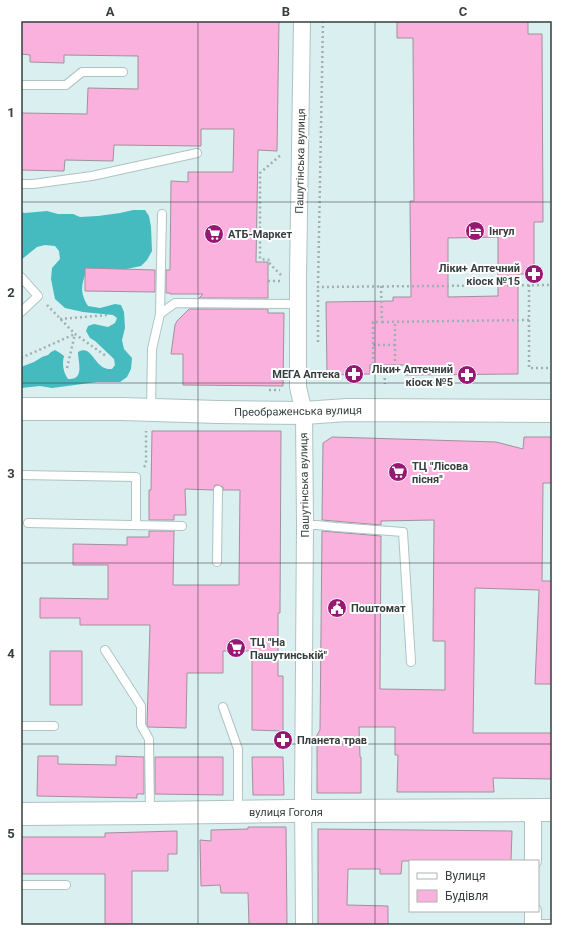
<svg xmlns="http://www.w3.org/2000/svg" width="573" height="946" font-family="Roboto,sans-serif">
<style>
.forest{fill:#46bbbf}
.building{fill:#fbb1de;stroke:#a0919a;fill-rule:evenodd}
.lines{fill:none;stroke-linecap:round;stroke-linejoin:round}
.service-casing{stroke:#afc3c3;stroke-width:10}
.minor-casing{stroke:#afc3c3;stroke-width:18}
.secondary-casing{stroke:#afc3c3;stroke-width:24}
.path{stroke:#a0b0b0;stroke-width:2.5;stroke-dasharray:2 3;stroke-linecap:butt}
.service{stroke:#fff;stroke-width:8}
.minor{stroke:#fff;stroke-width:16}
.secondary{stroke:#fff;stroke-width:22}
.grid{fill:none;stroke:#363e3e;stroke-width:1;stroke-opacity:0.55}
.labels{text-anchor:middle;stroke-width:4;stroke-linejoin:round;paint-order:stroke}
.street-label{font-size:11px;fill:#363e3e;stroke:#fff}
.poi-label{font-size:11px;font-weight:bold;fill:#363e3e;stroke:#fff;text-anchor:start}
.neatline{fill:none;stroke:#363e3e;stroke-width:1.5}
.grid-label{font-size:13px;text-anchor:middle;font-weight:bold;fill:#363e3e}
</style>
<rect width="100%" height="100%" fill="#daefef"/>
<path class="forest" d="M133,210H145L149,216L151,227L152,251L147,260L141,266L112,272L103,268L89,269L86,272C81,286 80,293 88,306L100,308L115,304L121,305L124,312L125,328L122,340L124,349L132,358L131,369L127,377L120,382H97L52,388L40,386L21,388V367L34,362L42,357L48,355L51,352L55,350L60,353L64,356C62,364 63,372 68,379C85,380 78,362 78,352C93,343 94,371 112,369L115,365L114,359L95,341L90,338L86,331L88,326L94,324L108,327L115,323L117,318L113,315L83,312L65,308L55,299L51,279L52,268L60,259L59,251L55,246L45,245L37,247L21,260V212L25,213L47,211L58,214H73L80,217L98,216L120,213Z"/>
<path class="building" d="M21,21H279L277,151L258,150L256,262H268V298H199L203,294H170V293H166V270H170L171,181L188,182V172H233L234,129H201V146L114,145L113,161L65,160L64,171L21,170V113L87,114L88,88L138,89V56L64,55V63L30,62V55L21,54Z
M397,21H528V34H542L543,222H534V274H518V374L405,375V365H370V374L327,375L326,302L393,301V297H411L410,201H414L413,38H397ZM498,237V296L448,297V238Z
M85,268L155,270V292L85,291Z
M189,309H268V313H284L283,386L183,385V354H171L175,325L177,321Z
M152,431H281L280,613H278V676H283V731L252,730V651H223V673H187L186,728L148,727L147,725L150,625H80V618H40V598L108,599V565H73V544L127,545V537H149V531H174L173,585H239L240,490H223V487L218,485H215L213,490L185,489L186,515H174V520H149V490H151Z
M332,437L496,442L523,449L524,437H552V483H543L542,581H552V684H535L539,590L475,588L473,733H552V779L493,778L494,792H397L398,755H395V727H359L360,757H361V793H317V735L320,730L322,531L381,536L380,689L445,690V641H433L434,520L381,521V525L322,520L323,443Z
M50,651H82V705H50Z
M38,756H58V764L116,765V756L144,757V794H137V798L37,796Z
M155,757H223V795L155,794Z
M252,757H283L284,795H253Z
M248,827H286L287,925H249L248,893H221L220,885L201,886L200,840L211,841V830L248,829Z
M318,829L512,831L511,861H402L401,874H380V869H348L347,905L388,906V925H318Z
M177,831V854H168V871H132V925H105V874H21V837H105V833Z"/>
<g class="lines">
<defs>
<path id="service" d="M21,85H66L82,72H123
M21,184H33L92,176L197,153
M21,277L38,296L21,312
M160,314L162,214
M151,409L152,349L160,314L175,303L298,304
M21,475L136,477V525
M28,523L182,526
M305,525H317L336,527L403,532L411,662
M217,562L218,490
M105,650L141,706V725L149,739L150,813
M223,707L238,749V811
M21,726H54
M21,885H66
M533,924H552"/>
<path id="minor" d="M302,21L298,278V387L304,413L305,525L303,799L304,925
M533,861V810
M533,925V911"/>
<path id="secondary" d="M21,409H122L218,412L304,413L347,410L552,411
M21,814L150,813L290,811H313L552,810"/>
</defs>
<use href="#service" class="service-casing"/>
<use href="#minor" class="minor-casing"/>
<use href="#secondary" class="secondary-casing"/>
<path class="path" d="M323,21L318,287L552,285
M281,275L270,264V260L260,259V173L282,154
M268,281H281
M529,285V368H552
M381,286L382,322H373V368H395V322
M47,305L75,334L106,356
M60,319L108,315
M382,322L529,320
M318,342V287
M373,345H395
M21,358L75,334
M67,368L75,334
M384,368L385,384
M269,390H280
M144,467L146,464V431"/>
<use href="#service" class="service"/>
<use href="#minor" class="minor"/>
<use href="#secondary" class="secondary"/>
</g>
<path class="grid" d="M198,21V925M375,21V925M21,202H552M21,383H552M21,563H552M21,744H552"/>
<defs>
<symbol id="hotel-disc" viewBox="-11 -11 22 22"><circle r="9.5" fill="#951872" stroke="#fff"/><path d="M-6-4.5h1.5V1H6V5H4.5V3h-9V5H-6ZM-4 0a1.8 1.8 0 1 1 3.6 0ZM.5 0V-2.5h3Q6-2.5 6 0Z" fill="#fff"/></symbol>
<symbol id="supermarket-disc" viewBox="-11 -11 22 22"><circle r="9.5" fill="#951872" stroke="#fff"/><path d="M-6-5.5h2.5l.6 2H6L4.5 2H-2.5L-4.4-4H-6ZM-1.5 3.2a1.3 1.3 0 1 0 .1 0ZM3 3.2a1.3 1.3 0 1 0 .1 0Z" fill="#fff"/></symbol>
<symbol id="pharmacy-disc" viewBox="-11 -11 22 22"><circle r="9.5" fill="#951872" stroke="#fff"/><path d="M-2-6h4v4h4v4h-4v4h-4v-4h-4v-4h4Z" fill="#fff"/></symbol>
<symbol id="civic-disc" viewBox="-11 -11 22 22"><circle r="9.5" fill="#951872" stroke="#fff"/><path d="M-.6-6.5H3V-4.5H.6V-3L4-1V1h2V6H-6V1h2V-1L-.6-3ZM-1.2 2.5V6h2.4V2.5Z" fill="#fff"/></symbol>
</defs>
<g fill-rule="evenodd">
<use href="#hotel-disc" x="464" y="220" width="22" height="22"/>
<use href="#supermarket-disc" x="203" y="223" width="22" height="22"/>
<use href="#pharmacy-disc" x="523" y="263" width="22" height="22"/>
<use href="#pharmacy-disc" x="343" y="363" width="22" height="22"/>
<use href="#pharmacy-disc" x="456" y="364" width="22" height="22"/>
<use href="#supermarket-disc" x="387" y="461" width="22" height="22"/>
<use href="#civic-disc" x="326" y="597" width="22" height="22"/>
<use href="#supermarket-disc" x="225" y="637" width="22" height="22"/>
<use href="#pharmacy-disc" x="272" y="729" width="22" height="22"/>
</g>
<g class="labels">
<g class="street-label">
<text transform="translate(300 161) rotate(-89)" y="4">Пашутінська вулиця</text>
<text transform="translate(298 411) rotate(-1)" y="4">Преображенська вулиця</text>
<text transform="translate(304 485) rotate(-91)" y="4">Пашутінська вулиця</text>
<text x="286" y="816">вулиця Гоголя</text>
</g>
<g class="poi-label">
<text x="489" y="235">Інгул</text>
<text x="228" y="238">АТБ-Маркет</text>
<text x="520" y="272" text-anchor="end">Ліки+ Аптечний<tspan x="520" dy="13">кіоск №15</tspan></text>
<text x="453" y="373" text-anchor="end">Ліки+ Аптечний<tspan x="453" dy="13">кіоск №5</tspan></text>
<text x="340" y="378" text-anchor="end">МЕГА Аптека</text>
<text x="412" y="470">ТЦ "Лісова<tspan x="412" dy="13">пісня"</tspan></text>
<text x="351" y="612">Поштомат</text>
<text x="250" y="646">ТЦ "На<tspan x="250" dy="13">Пашутинській"</tspan></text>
<text x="297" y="744">Планета трав</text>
</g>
</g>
<rect width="573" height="946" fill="none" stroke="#ffffff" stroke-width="44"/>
<rect x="409" y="860" width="130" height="52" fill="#ffffff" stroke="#afb2b2"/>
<rect x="417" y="873" width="20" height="6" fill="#ffffff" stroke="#afb2b2"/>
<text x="445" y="880" font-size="12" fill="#363e3e">Вулиця</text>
<rect x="417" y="890" width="20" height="12" fill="#fbb1de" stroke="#afb2b2"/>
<text x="445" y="900" font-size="12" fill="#363e3e">Будівля</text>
<rect x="22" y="22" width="529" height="902" class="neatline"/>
<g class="grid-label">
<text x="110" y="16">A</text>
<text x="286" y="16">B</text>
<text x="463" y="16">C</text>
<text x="11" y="117">1</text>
<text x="11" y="297">2</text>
<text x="11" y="478">3</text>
<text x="11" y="658">4</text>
<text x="11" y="838">5</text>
</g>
</svg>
